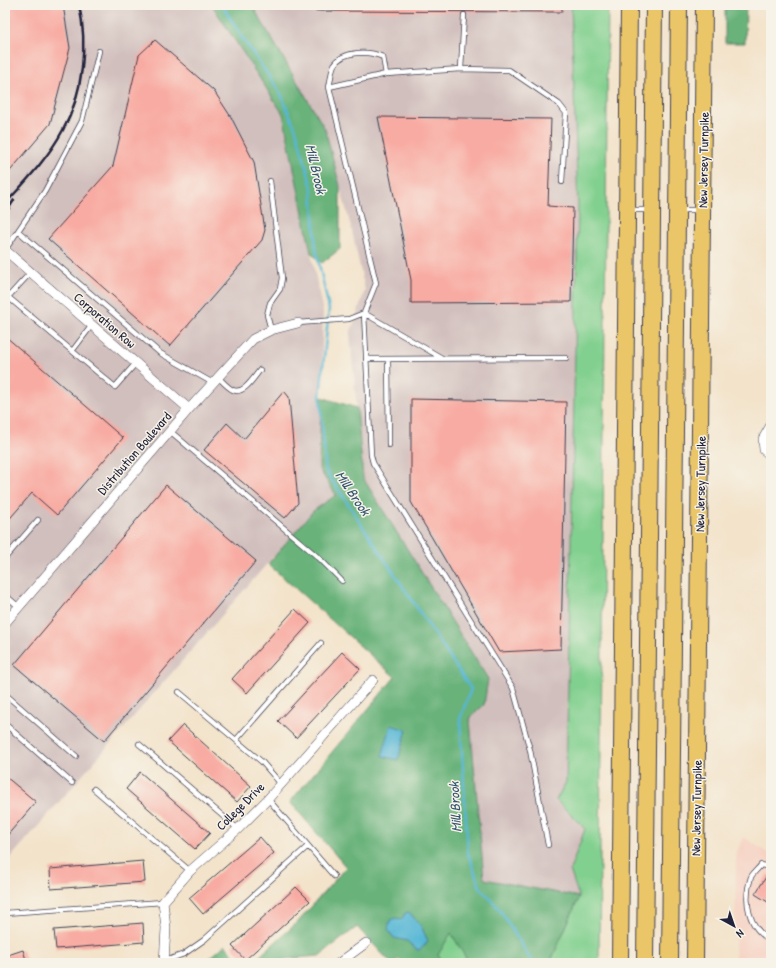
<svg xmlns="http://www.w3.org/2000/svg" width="776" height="968" font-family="'Patrick Hand',sans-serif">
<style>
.built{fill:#f6d2c3}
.industrial{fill:#d1bfbd}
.green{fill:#82d08f;stroke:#527965}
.forest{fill:#69b27a;stroke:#466a5a}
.water{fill:#56b7d5;stroke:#3c6c88}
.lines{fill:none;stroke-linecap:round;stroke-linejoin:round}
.stream{stroke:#56b7d5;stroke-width:2.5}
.building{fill:#f8aba2}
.lane-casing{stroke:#413f50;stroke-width:6}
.street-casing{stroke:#413f50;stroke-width:10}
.highway-casing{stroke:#413f50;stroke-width:18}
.lane{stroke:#fff;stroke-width:4.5}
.street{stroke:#fff;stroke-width:9}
.highway{stroke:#eac669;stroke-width:16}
.rail{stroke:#22223b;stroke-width:2.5}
.labels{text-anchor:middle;stroke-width:3;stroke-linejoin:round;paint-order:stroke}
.street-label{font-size:13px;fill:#22223b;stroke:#f7f3e8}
.water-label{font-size:14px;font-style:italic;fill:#345671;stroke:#f7f3e8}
</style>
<rect width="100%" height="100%" fill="#f7f3e8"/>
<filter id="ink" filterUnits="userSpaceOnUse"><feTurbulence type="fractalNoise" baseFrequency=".025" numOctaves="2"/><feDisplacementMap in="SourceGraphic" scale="8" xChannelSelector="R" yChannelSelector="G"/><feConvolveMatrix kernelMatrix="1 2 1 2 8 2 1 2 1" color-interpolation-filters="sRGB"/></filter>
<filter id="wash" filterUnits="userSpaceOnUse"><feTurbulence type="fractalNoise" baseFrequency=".012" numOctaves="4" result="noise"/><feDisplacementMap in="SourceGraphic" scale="16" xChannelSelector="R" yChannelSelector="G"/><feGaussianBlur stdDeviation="0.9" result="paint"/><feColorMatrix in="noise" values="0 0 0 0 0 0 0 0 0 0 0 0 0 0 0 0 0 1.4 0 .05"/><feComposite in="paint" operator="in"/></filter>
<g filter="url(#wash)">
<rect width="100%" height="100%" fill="#f3e3ca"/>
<path class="built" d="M743,837L771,855V963H735L736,855Z"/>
<path class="industrial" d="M5,5H212L283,114L323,313L319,469L336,495L313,511L5,864Z
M252,5H571L578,208L566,782L585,829L570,870L579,897L484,879L470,720V716L484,705L488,679L363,478L350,334L365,290L352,231L325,129Z"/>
<path class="green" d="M571,5H608L599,963H550L579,897L570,870L585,829L556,800L566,782L578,208Z
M451,932L469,963H442L438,955Z"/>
<path class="forest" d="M212,5H252L325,129L340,186V249L322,263L311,253L283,114Z
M725,5H746L745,43H725Z
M321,397L357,408L363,478L488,679L484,705L471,716L470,720L484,879L579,897L550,963H469L451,933L438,955L442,963H391L357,927L319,956L285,959L281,963H252L298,922L346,867L290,802L395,677L268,564L313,511L336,495L319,469Z
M225,945L241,963H204Z"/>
<path class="water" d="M391,725L407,730L398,760L382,756Z
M409,912L421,926L428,941L420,950H417L407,941L394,938L388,930L390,920L395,918L402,919L405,913Z"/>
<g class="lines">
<path class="stream" d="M222,5L243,39L280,92L296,130L312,188L316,250L329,309L320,396L326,471L471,689L460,719L468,853L480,887L500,910L533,963"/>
</g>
<g id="blocks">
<path class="building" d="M5,5H63L70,48L50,124L5,177Z
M276,5H562V12L321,11L278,8Z
M155,40L214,91L231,117L254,162L265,230L262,240L170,346L48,239L113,166L139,55Z
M378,117L551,119L548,206L573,208L571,302L411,303V280Z
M5,336L123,438L57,515L32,493L5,524Z
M284,391L289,397L298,503L285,518L204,450L227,423L244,439Z
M411,399L566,402L561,649L499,652L411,502Z
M166,485L256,561L104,741L14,665Z
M295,609L310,623L247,693L232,679Z
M342,652L360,669L296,738L278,721Z
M183,725L251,786L237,802L168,741Z
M140,772L210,833L195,849L126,789Z
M5,776L36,802L5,838Z
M260,837L274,853L203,914L189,898Z
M143,861L145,882L51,889L50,869Z
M768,874L771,876V904L755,894Z
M296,887L310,901L245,960L232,946Z
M143,923L144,942L56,949L54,930Z
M23,950L27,963H5V956Z
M399,959L403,963H395Z"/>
</g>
</g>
<g filter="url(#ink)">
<use href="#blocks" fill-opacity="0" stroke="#413f50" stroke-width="1"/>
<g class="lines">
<defs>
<path id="lane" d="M461,69L464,15
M329,87C331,80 331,71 334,65C343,50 369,51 383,57L386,74
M270,181L282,278L280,289L270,303L267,315L271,330
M631,210H649
M680,210H699
M18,231L160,353L213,383
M5,250L45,191L82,121L99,51
M31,272L8,297L115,387L136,363
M364,313L371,455L373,463L513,688L530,750L548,845
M364,313L442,358
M298,323L349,319L364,313L376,283L329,87L386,74L461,69L509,70L559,104L566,113L562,182
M73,350L92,325
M366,359L566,358
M388,359L389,445
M218,377C222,381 228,388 233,390C244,395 254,377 260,370
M170,431L319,558L342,581
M5,558L38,520
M5,595L19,607
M179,692L262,762L280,783
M5,694L76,756
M5,724L72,783
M236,740L321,643
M139,744L238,829
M94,789L190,871
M268,799L334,876
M771,867L761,865C758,869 753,873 751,877C743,900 748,929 771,940
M5,913L163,902
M165,961L184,954L204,940L308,846"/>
<path id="street" d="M5,250L189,409
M771,425L763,439L764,450L771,456
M5,623L189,409L253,339L271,330L298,323
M164,963L166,928L163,902L190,871L238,829L268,799L373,680
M339,963L366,943"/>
<path id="highway" d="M620,963L629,5
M645,963L654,5
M670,963L679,5
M695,963L704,5"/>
</defs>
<use href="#lane" class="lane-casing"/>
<use href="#street" class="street-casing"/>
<use href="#highway" class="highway-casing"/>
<use href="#lane" class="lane"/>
<use href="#street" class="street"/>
<use href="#highway" class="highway"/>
<path class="rail" d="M5,204C26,181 48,158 63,130C83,95 88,44 79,5
M5,214L14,200"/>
</g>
</g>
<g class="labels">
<g class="street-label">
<text transform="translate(703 160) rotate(-89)" y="5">New Jersey Turnpike</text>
<text transform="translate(105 320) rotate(41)" y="5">Corporation Row</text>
<text transform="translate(134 453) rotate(-49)" y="5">Distribution Boulevard</text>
<text transform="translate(700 484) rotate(-89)" y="5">New Jersey Turnpike</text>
<text transform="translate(240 806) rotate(-45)" y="5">College Drive</text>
<text transform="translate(696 808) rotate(-89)" y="5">New Jersey Turnpike</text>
</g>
<g class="water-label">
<text transform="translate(316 169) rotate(77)" y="5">Mill Brook</text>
<text transform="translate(353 493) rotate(56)" y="5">Mill Brook</text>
<text transform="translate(455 807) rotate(-93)" y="5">Mill Brook</text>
</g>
</g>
<rect width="776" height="968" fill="none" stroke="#f7f3e8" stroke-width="20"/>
<g transform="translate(734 926) rotate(140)" stroke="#f7f3e8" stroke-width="3" paint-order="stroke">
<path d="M0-3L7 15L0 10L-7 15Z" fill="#22223b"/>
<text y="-6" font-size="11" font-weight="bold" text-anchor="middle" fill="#22223b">N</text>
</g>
</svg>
